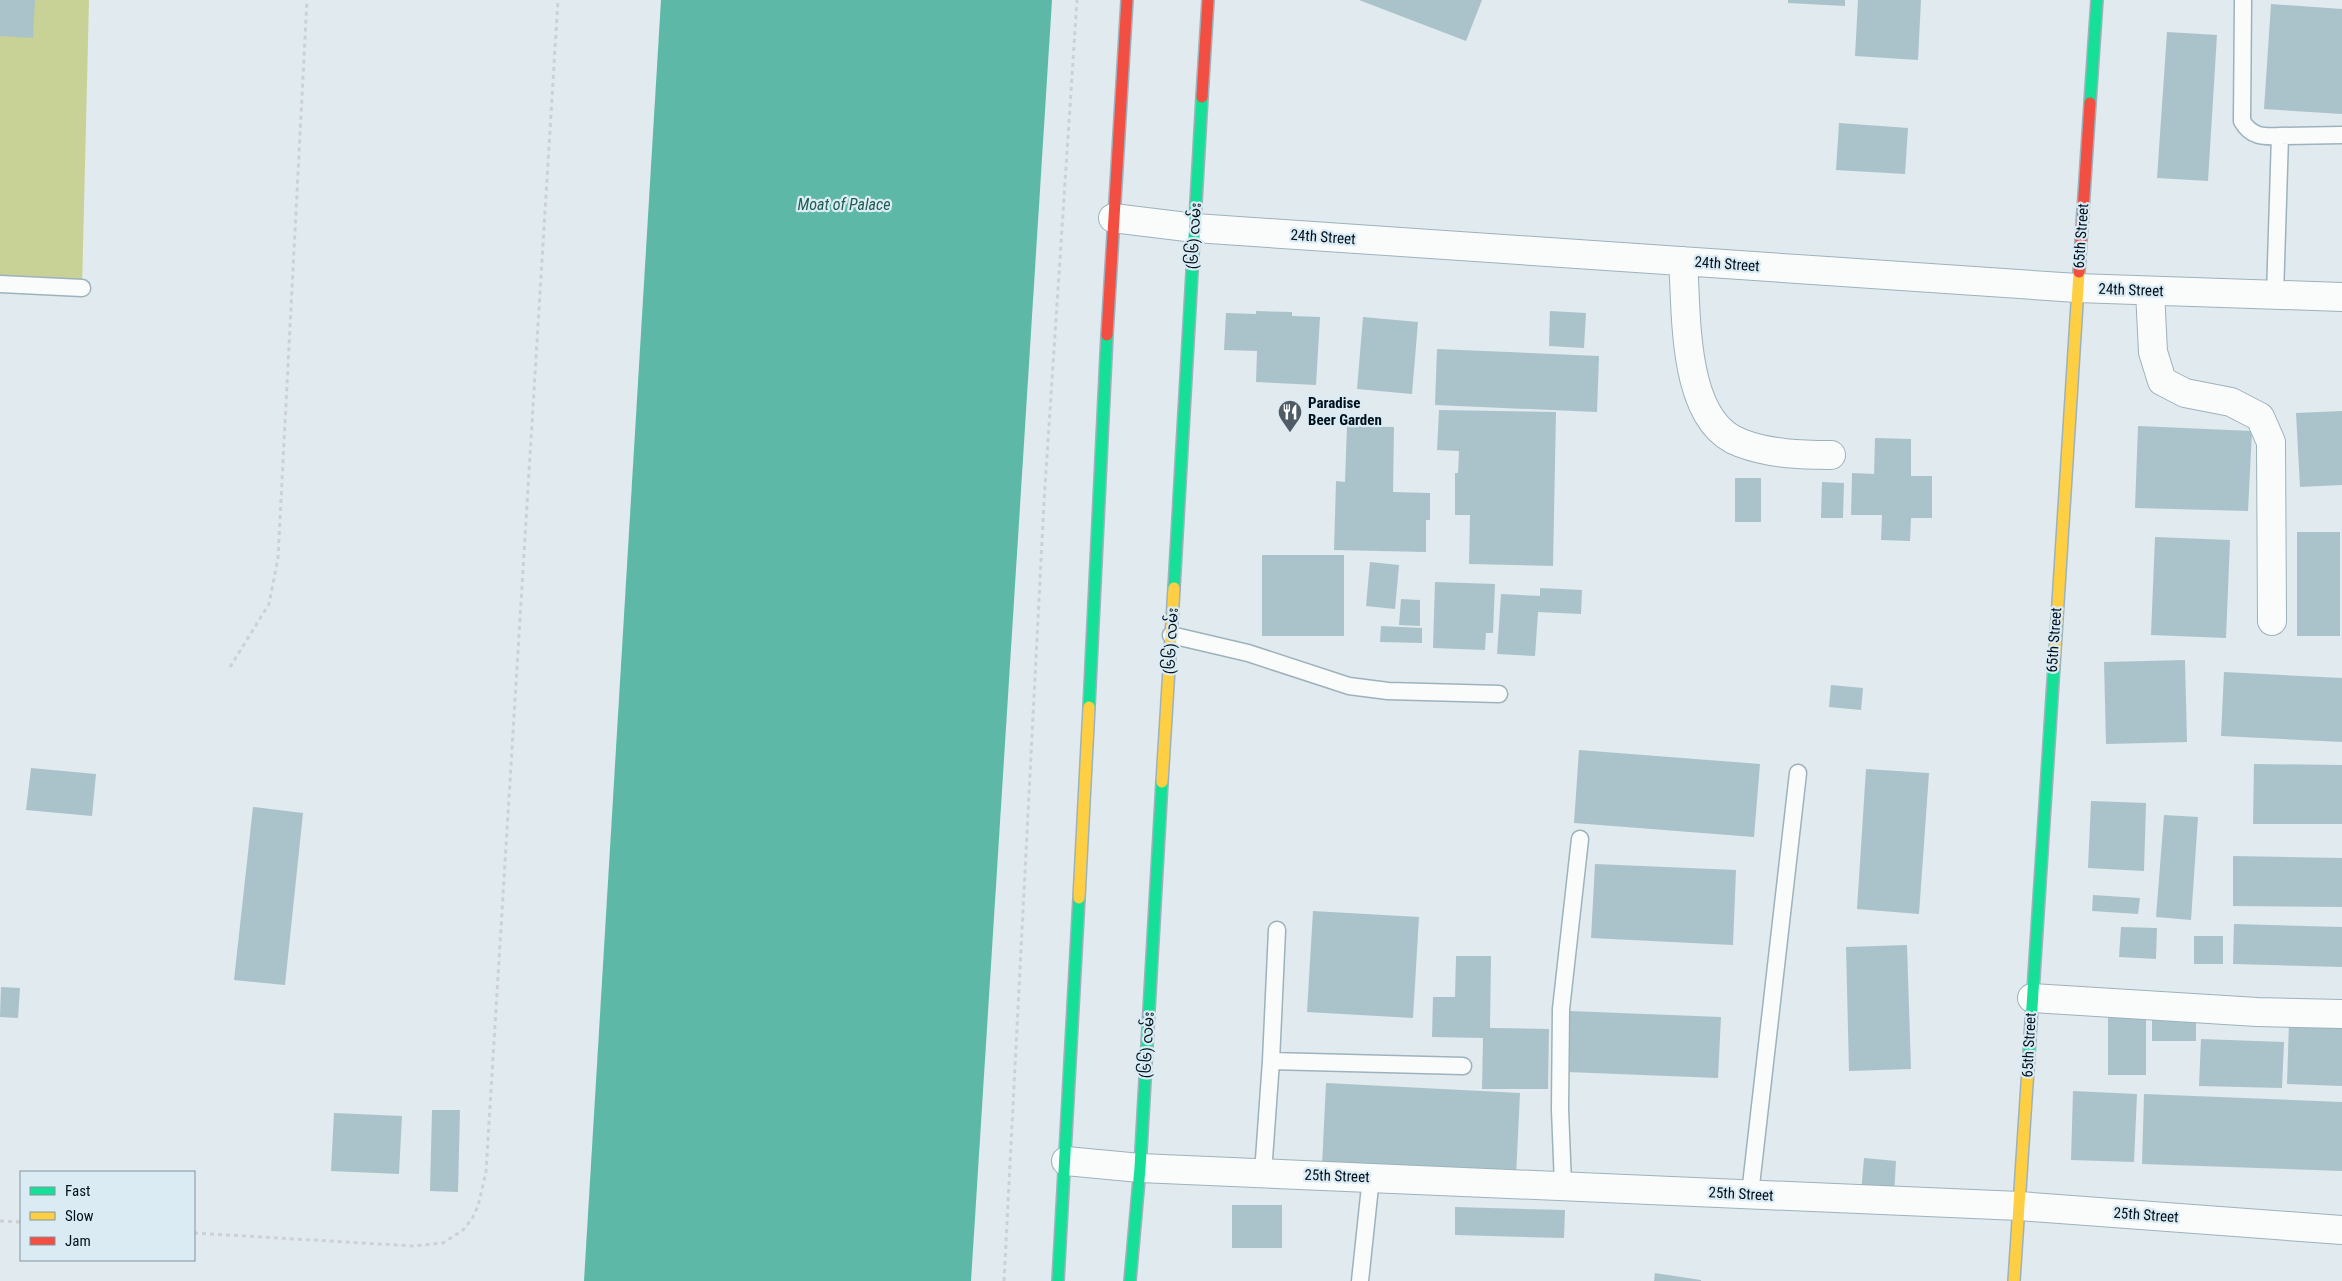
<svg xmlns="http://www.w3.org/2000/svg" width="2342" height="1281" font-family="'Roboto Condensed','Noto Sans Myanmar',sans-serif">
<style>
.green{fill:#c8d297}
.water{fill:#5eb8a7}
.building{fill:#aac3ca}
.lines{fill:none;stroke-linecap:round;stroke-linejoin:round}
.lane-casing{stroke:#9db2bc;stroke-width:19}
.street-casing{stroke:#9db2bc;stroke-width:30}
.fast-casing{stroke:#9db2bc;stroke-width:14}
.slow-casing{stroke:#9db2bc;stroke-width:14}
.jam-casing{stroke:#9db2bc;stroke-width:14}
.path{stroke:#ced1d3;stroke-width:3;stroke-dasharray:4 4;stroke-linecap:butt}
.lane{stroke:#fafcfc;stroke-width:16}
.street{stroke:#fafcfc;stroke-width:28}
.fast{stroke:#16e098;stroke-width:11}
.slow{stroke:#ffcf43;stroke-width:11}
.jam{stroke:#f24e42;stroke-width:11}
.labels{text-anchor:middle;stroke-width:4.5;stroke-linejoin:round;paint-order:stroke}
.street-label{font-size:15px;fill:#00101d;stroke:#dbebf4}
.poi-label{font-size:15px;font-weight:bold;fill:#00101d;stroke:#dbebf4;text-anchor:start}
.water-label{font-size:16px;font-style:italic;fill:#1d5c4e;stroke:#dbebf4}
</style>
<rect width="100%" height="100%" fill="#e1eaee"/>
<path class="green" d="M0,0H89L82,288L0,284Z"/>
<path class="water" d="M661,0H1052L971,1281H584Z"/>
<path class="building" d="M0,0H35L33,38L0,36Z
M1359,0H1482L1466,41Z
M1788,0H1845V6L1788,3Z
M1858,0H1921L1918,60L1855,56Z
M2271,4L2342,9V114L2264,109Z
M2167,32L2217,35L2208,181L2157,178Z
M1839,123L1908,128L1905,174L1836,170Z
M1256,311L1292,312V316L1320,317L1316,385L1256,382L1257,351L1224,350L1226,313L1256,314Z
M1550,311L1586,313L1584,348L1549,346Z
M1363,317L1418,322L1412,394L1357,389Z
M1437,349L1599,356L1597,412L1435,405Z
M1439,410L1556,412L1553,566L1469,564L1470,515H1455V473H1458L1459,451L1437,450Z
M2342,411V485L2300,487L2296,413Z
M1347,426L1394,427L1393,492L1430,493V520H1426V552L1334,550L1336,481L1345,482Z
M2138,426L2252,431L2248,511L2135,508Z
M1875,438L1911,439V476H1932V518H1911L1910,541L1881,540L1882,515H1851L1852,473L1874,474Z
M1735,478H1761V522H1735Z
M1822,482L1844,483L1843,518H1821Z
M2297,532H2340V636H2297Z
M2155,537L2230,540L2226,638L2151,635Z
M1262,555H1344V636H1262Z
M1370,562L1399,565L1395,609L1366,606Z
M1435,582L1495,584L1493,633H1486L1485,650L1433,648Z
M1540,588L1582,590L1581,614L1538,612L1535,656L1497,654L1501,594L1540,596Z
M1401,599L1420,600V626L1399,625Z
M1381,626L1422,628V643L1380,642Z
M2185,660L2187,742L2106,744L2104,662Z
M2224,672L2342,678V742L2221,736Z
M1831,685L1863,688L1861,710L1829,707Z
M1579,750L1760,764L1754,837L1574,823Z
M2254,764L2342,765V824H2253Z
M31,768L96,774L92,816L26,810Z
M1866,769L1929,773L1919,914L1857,909Z
M2091,801L2146,803L2144,871L2088,868Z
M253,807L303,813L285,985L234,980Z
M2164,815L2198,817L2191,920L2156,917Z
M2233,856L2342,858V907L2233,906Z
M1595,864L1736,870L1733,945L1591,938Z
M2093,895L2140,898L2138,914L2092,911Z
M1313,911L1419,917L1413,1018L1307,1012Z
M2234,924L2342,927V967L2233,964Z
M2121,927L2157,928L2156,959L2119,957Z
M2194,936H2223V964H2194Z
M1907,945L1911,1069L1849,1071L1846,947Z
M1456,956H1491L1490,1028L1549,1029L1548,1089H1482L1483,1038L1432,1037L1433,997H1455Z
M1,987L20,988L18,1018L0,1017Z
M1570,1011L1721,1017L1718,1078L1567,1072Z
M2108,1018H2146V1075H2108Z
M2152,1018H2196V1041H2152Z
M2289,1022L2342,1024V1086L2287,1084Z
M2201,1039L2284,1042L2282,1088L2199,1086Z
M1326,1083L1520,1093L1516,1177L1322,1166Z
M2073,1091L2137,1094L2134,1162L2071,1160Z
M2144,1094L2342,1102V1171L2142,1164Z
M432,1110H460L458,1192L430,1191Z
M334,1113L402,1116L399,1174L331,1171Z
M1864,1158L1896,1161L1894,1196L1861,1193Z
M1232,1205H1282V1248H1232Z
M1455,1207L1565,1210L1564,1238L1455,1235Z
M1655,1273L1701,1280V1281H1654Z"/>
<g class="lines">
<defs>
<path id="lane" d="M2243,0L2242,121C2251,137 2264,137 2280,136
M0,284L82,288
M2275,295L2280,136L2342,135
M1171,635L1248,653L1349,686L1388,691L1499,694
M1271,1061L1463,1066
M1263,1173L1271,1061L1277,930
M1563,1185L1560,1109L1561,1009L1580,839
M1750,1194L1798,773
M1360,1281L1371,1177"/>
<path id="street" d="M1113,218L1195,228L2077,288L2342,297
M1683,261C1687,313 1681,422 1741,443C1770,454 1800,455 1831,455
M2150,291L2153,352L2162,381L2185,393L2231,402L2260,417L2271,442L2272,621
M2032,998L2257,1012L2342,1014
M1066,1161L1140,1168L2019,1206L2342,1230"/>
<path id="fast" d="M2090,103L2097,0
M1174,588L1202,97
M1089,707L1107,335
M2028,1069L2054,666
M1058,1281L1079,898
M1130,1281L1140,1168L1162,782"/>
<path id="slow" d="M2054,666L2079,272
M1162,782L1174,588
M1079,898L1089,707
M2014,1281L2028,1069"/>
<path id="jam" d="M1202,97L1208,0
M2079,272L2090,103
M1107,335L1127,0"/>
</defs>
<use href="#lane" class="lane-casing"/>
<use href="#street" class="street-casing"/>
<use href="#fast" class="fast-casing"/>
<use href="#slow" class="slow-casing"/>
<use href="#jam" class="jam-casing"/>
<path class="path" d="M230,667L269,604L278,558L307,0
M0,1221L21,1222
M194,1233L413,1246L443,1243L463,1230L472,1219L478,1206L486,1172L558,0
M1004,1281L1044,502L1077,0"/>
<use href="#lane" class="lane"/>
<use href="#street" class="street"/>
<use href="#fast" class="fast"/>
<use href="#slow" class="slow"/>
<use href="#jam" class="jam"/>
</g>
<defs>
<symbol id="restaurant-pin" viewBox="-11 -11 22 30"><path d="M0 17L-7.5 6A9.5 9.5 0 1 1 7.5 6Z" fill="#4f5c66" stroke="#dbebf4"/><path d="M-5-6h1v4h1v-4h1v4h1v-4h1v5L-1.5 .5V6h-2V.5L-5-1ZM5-6V6H3V1.5H1.5Q1.5-4 5-6Z" fill="#fff"/></symbol>
</defs>
<g fill-rule="evenodd">
<use href="#restaurant-pin" x="1276" y="398" width="28" height="38"/>
</g>
<g class="labels">
<g class="street-label">
<text transform="translate(1194 236) rotate(-87)" y="5">(၆၆) လမ်း</text>
<text transform="translate(2081 236) rotate(-86)" y="5">65th Street</text>
<text transform="translate(1323 237) rotate(4)" y="5">24th Street</text>
<text transform="translate(1727 264) rotate(4)" y="5">24th Street</text>
<text transform="translate(2131 290) rotate(2)" y="5">24th Street</text>
<text transform="translate(2054 640) rotate(-86)" y="5">65th Street</text>
<text transform="translate(1171 641) rotate(-87)" y="5">(၆၆) လမ်း</text>
<text transform="translate(1147 1045) rotate(-87)" y="5">(၆၆) လမ်း</text>
<text transform="translate(2029 1045) rotate(-87)" y="5">65th Street</text>
<text transform="translate(1337 1176) rotate(2)" y="5">25th Street</text>
<text transform="translate(1741 1194) rotate(3)" y="5">25th Street</text>
<text transform="translate(2146 1215) rotate(4)" y="5">25th Street</text>
</g>
<g class="poi-label">
<text x="1308" y="408">Paradise<tspan x="1308" dy="17">Beer Garden</tspan></text>
</g>
<g class="water-label">
<text x="844" y="210">Moat of Palace</text>
</g>
</g>
<rect x="20" y="1171" width="175" height="90" fill="#dbebf4" stroke="#83939e"/>
<rect x="30" y="1187" width="25" height="8" fill="#16e098" stroke="#83939e"/>
<text x="65" y="1196" font-size="15" fill="#00101d">Fast</text>
<rect x="30" y="1212" width="25" height="8" fill="#ffcf43" stroke="#83939e"/>
<text x="65" y="1221" font-size="15" fill="#00101d">Slow</text>
<rect x="30" y="1237" width="25" height="8" fill="#f24e42" stroke="#83939e"/>
<text x="65" y="1246" font-size="15" fill="#00101d">Jam</text>
</svg>
